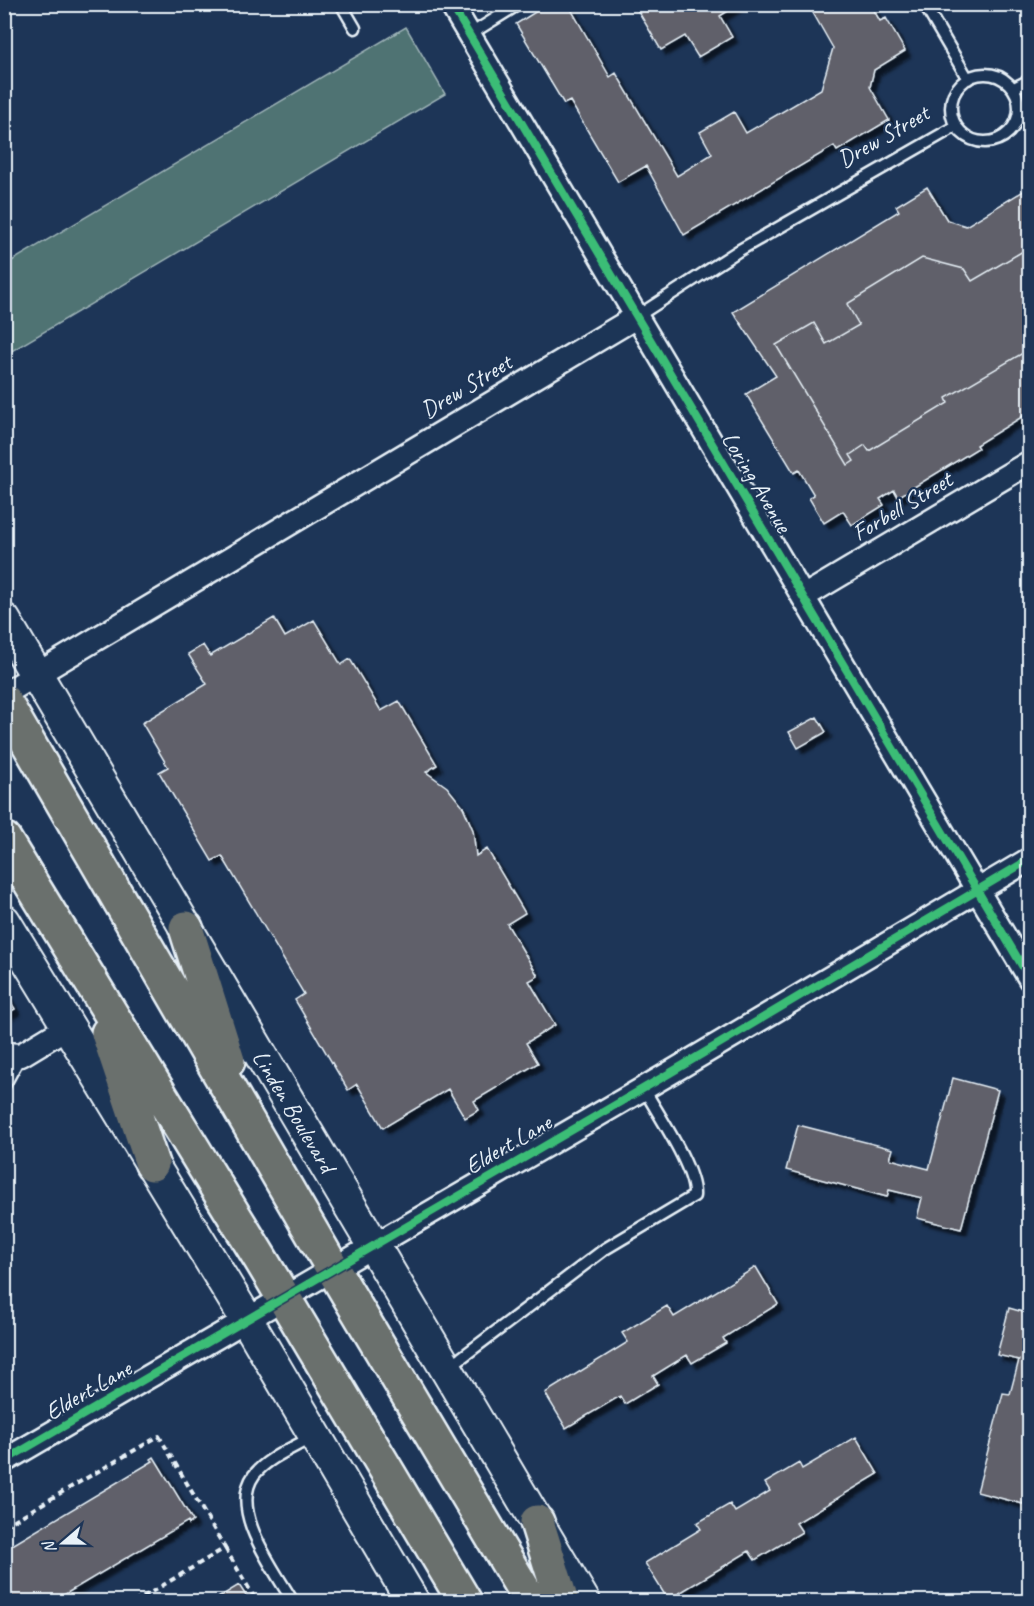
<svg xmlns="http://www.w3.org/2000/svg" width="1034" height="1606" font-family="Caveat,sans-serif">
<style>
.green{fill:#507373;stroke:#9cb2b6;stroke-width:1.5}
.building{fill:#60616a;stroke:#e8f1f8;stroke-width:1.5;filter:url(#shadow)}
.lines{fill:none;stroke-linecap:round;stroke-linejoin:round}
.lane-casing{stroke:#e8f1f8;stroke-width:15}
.street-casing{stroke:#e8f1f8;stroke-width:27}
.secondary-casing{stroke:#e8f1f8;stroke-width:36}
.highway-casing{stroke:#e8f1f8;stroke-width:38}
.path{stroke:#e8f1f8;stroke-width:4;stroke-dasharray:6 4.5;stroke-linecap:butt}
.lane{stroke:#1d3557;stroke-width:10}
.street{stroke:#1d3557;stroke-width:22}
.secondary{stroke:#1d3557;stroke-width:32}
.highway{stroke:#6b706d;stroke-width:33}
.cycleway-casing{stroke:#1d3557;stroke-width:11}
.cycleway{stroke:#3abd76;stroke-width:8}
.labels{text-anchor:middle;stroke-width:4.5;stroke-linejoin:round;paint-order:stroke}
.street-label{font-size:24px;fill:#e8f1f8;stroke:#1d3557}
</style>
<defs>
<filter id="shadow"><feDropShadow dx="5.5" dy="5.5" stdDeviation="1.5" flood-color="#0009"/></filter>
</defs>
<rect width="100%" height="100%" fill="#1d3557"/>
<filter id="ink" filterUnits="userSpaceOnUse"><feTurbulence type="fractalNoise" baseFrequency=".0167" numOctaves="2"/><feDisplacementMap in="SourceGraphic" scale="12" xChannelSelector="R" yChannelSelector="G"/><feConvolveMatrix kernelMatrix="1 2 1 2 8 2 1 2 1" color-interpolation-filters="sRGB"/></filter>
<g filter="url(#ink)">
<path class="green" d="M406,27L445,94L5,355V265Z"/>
<path class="building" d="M548,4H568L610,77L616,73L677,176L712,154L700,132L734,112L746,133L821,89L833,48L808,4H870L880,21L886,18L905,51L874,70L870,87L889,120L837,151L834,146L684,235L646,166L618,182L570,101L564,104L516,24Z
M634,4H739L720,16L732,37L698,57L685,36L661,50Z
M927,187L947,220L966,226L1030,187V247L972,281L964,269L922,258L847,304L859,325L826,344L814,323L776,345L848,465L854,461L850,455L865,445L869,451L948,403L946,398L1028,350L1030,412L976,445L978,448L898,497L894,490L880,499L884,505L852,525L843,511L824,523L809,498L814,495L799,470L794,473L746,394L776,376L733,312L899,211L896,206Z
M1030,247V353L1028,350L946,398L948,403L869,451L865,445L850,455L854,461L848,465L776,345L814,323L826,344L859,325L847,304L922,258L964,269L972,281Z
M274,618L285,637L314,620L341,665L350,659L381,711L399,701L437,765L426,772L447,787L463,807L473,830L476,856L487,849L525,913L507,924L538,976L529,981L555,1025L526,1043L538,1063L474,1101L479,1110L465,1118L448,1089L383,1128L357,1084L348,1090L295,1000L304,994L222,856L212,861L159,772L168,767L142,723L207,684L188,654L203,645L210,656Z
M817,717L826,732L798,748L789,732Z
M4,991L15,1009L4,1015Z
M953,1078L998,1090L961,1229L917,1218L922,1198L889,1190L887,1197L786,1170L798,1125L893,1149L890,1159L929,1169Z
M756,1267L778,1304L723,1338L726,1343L692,1363L687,1355L653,1376L658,1384L625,1404L620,1396L566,1428L545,1393L628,1342L622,1333L667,1306L674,1317Z
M1009,1308L1030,1314V1479L1023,1504L977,1492L1003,1393L1010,1394L1019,1360L997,1355Z
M856,1437L878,1474L796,1523L802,1532L755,1560L749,1551L668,1600L645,1563L701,1529L697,1523L730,1504L735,1512L770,1491L765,1483L799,1463L802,1469Z
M154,1457L193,1521L189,1524L188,1521L52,1602H4V1550L153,1461L151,1459Z
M239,1585L250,1602H211Z"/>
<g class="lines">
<defs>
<path id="lane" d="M341,4L355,28
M924,4L968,79
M469,35L519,4
M951 108a34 34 0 1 1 68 0a34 34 0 1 1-68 0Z
M1014,88L1030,80
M636,317L738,251L956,126
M4,1086L21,1055
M449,1367L605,1249L694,1196C696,1169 657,1113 643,1087
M293,1602C275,1570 228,1511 254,1475C267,1458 293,1448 312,1437"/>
<path id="street" d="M451,4L1030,979
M803,597L1030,462
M4,694L636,317
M4,1054L21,1055L69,1026
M4,1461L670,1073L1030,859"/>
<path id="secondary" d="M4,620L584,1602
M4,921L247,1320L413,1602"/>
<path id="highway" d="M4,701L333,1269L531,1602
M4,839L263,1263L465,1602
M186,928L228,1061
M108,1033L152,1164
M537,1522L562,1602"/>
</defs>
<use href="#lane" class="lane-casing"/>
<use href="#street" class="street-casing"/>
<use href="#secondary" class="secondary-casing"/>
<use href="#highway" class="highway-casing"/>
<path class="path" d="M4,1526L159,1436L225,1548L135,1602
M225,1548L257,1602"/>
<use href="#lane" class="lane"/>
<use href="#street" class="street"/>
<use href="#secondary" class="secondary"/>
<use href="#highway" class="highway"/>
<defs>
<path id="cycleway" d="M451,4L1030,979
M4,1461L670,1073L1030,859"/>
</defs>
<use href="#cycleway" class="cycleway-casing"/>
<use href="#cycleway" class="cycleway"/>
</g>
</g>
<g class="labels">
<g class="street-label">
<text transform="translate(883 136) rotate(-30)" y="8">Drew Street</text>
<text transform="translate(466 386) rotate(-31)" y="8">Drew Street</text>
<text transform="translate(757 482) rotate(59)" y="8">Loring Avenue</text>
<text transform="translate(902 506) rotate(-31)" y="8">Forbell Street</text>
<text transform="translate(294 1111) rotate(59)" y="8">Linden Boulevard</text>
<text transform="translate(508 1144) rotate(-30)" y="8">Eldert Lane</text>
<text transform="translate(88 1390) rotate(-30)" y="8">Eldert Lane</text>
</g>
</g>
<rect width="1034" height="1606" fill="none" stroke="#1d3557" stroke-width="24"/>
<rect x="12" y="12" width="1010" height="1582" fill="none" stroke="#e8f1f8" stroke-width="2" filter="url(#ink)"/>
<g transform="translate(63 1543) rotate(250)" stroke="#1d3557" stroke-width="4.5" paint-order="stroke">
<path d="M0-4.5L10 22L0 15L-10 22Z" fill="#e8f1f8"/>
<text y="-9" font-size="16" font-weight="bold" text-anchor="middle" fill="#e8f1f8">N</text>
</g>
</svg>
